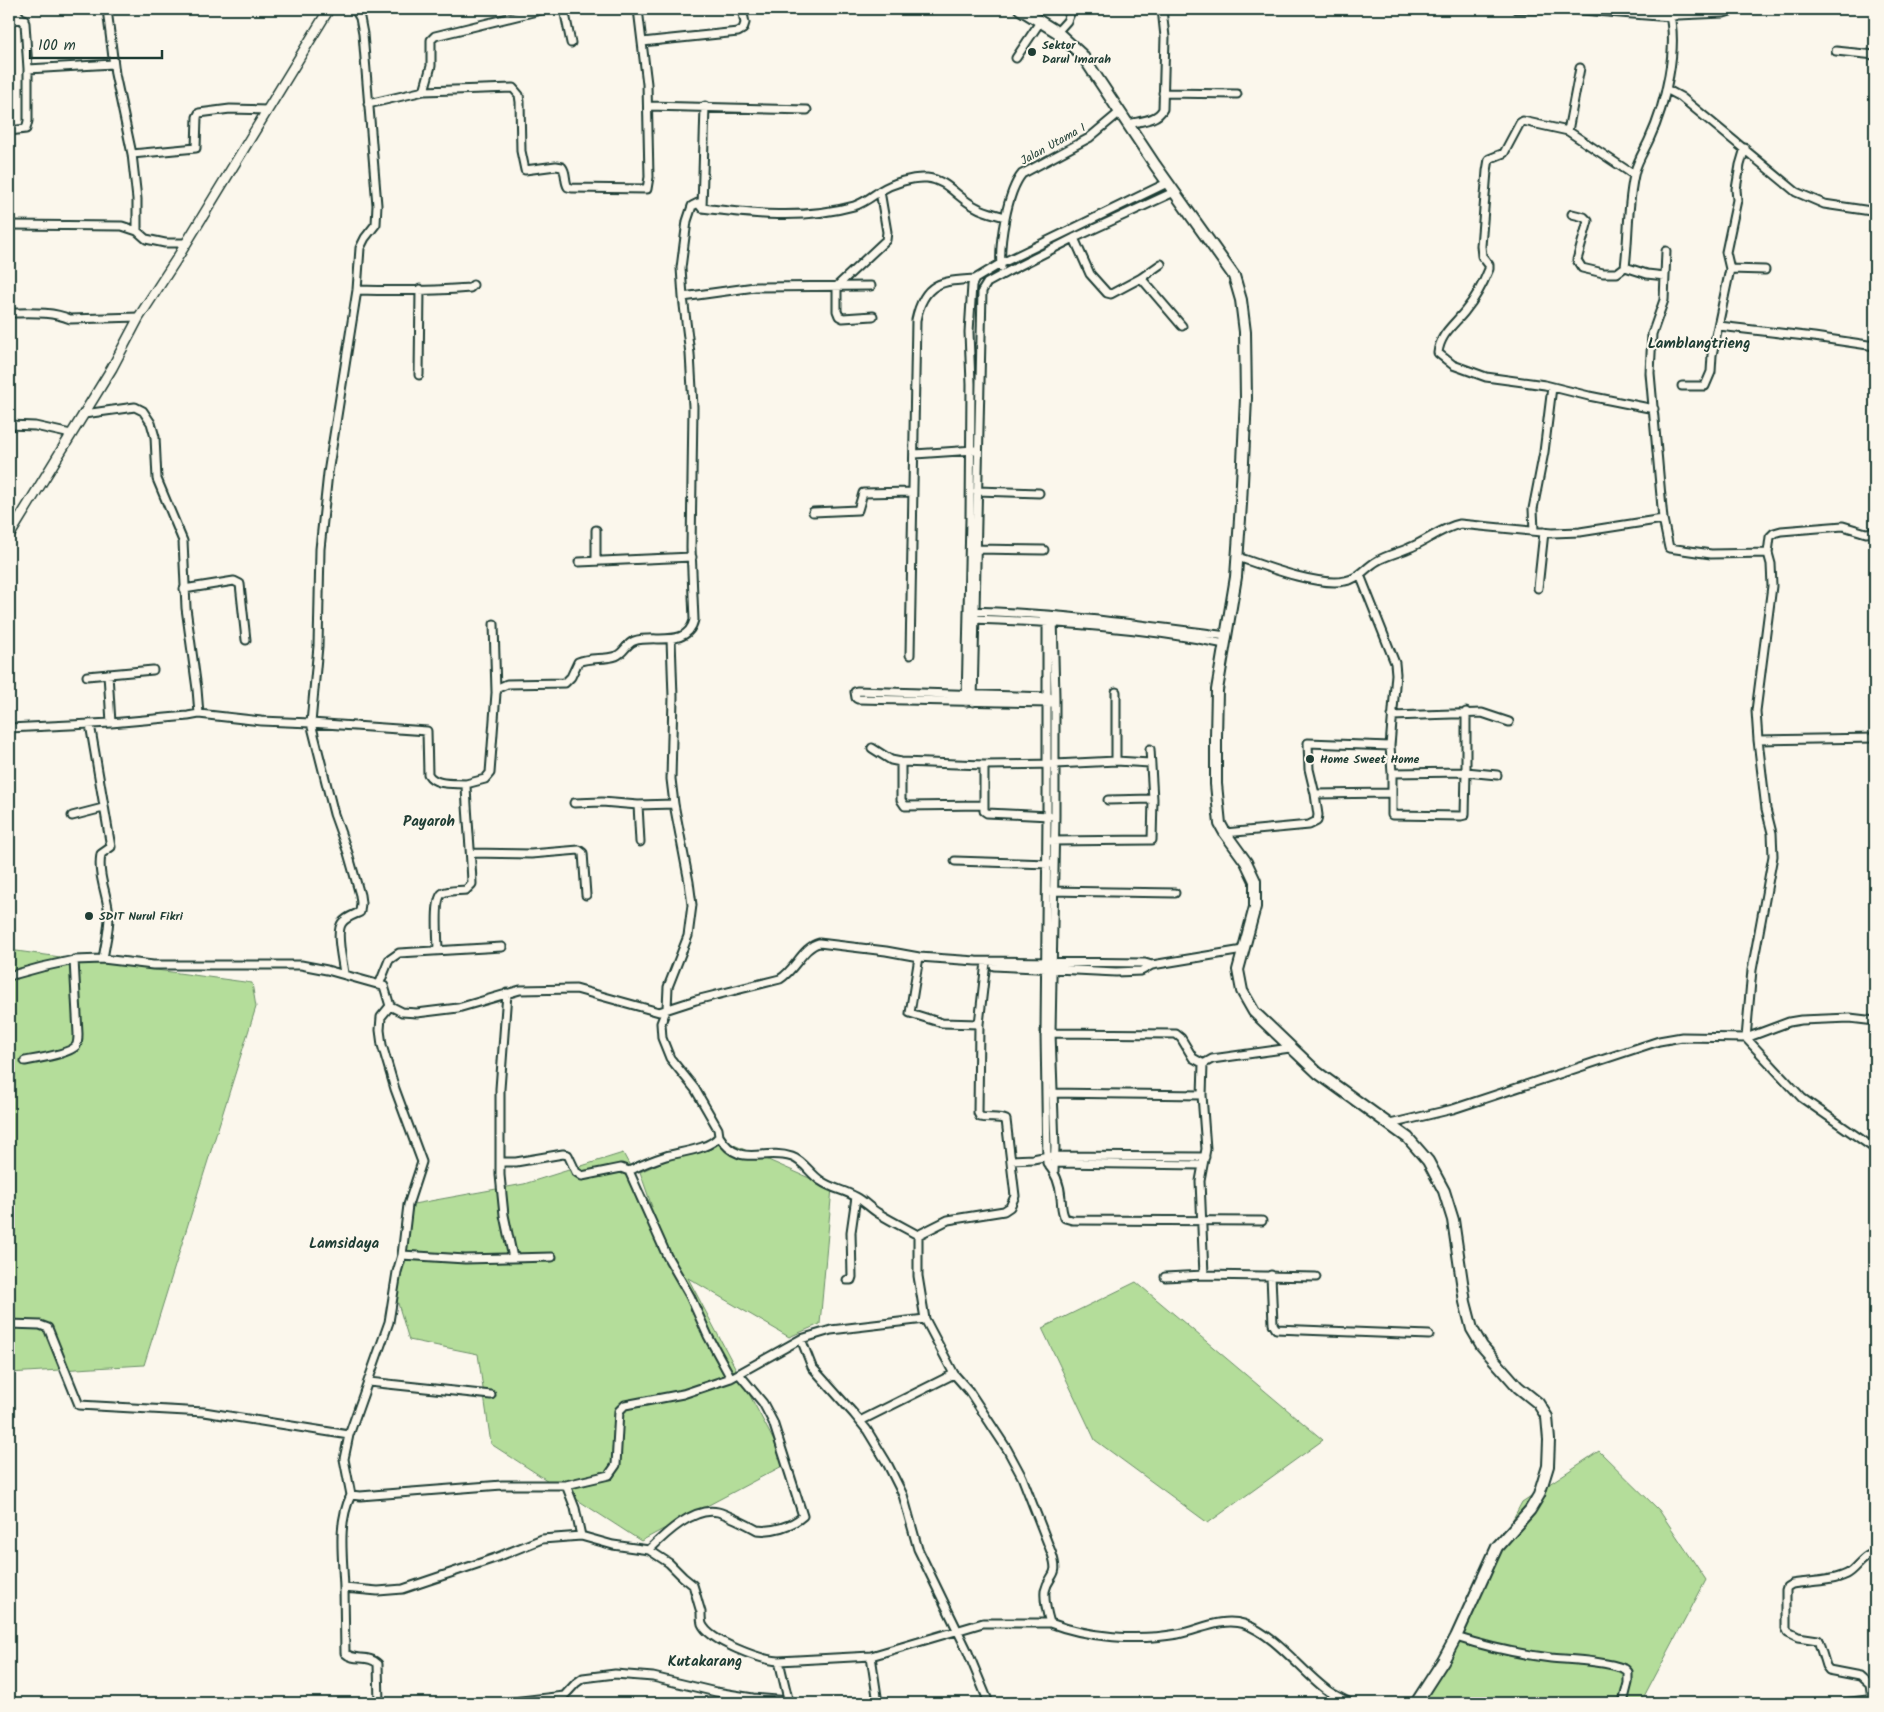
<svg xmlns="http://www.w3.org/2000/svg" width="1884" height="1712" font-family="Kalam,sans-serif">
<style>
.green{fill:#b4dd9a;stroke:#6a8d67}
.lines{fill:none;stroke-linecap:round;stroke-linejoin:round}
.minor-casing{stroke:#1f3d34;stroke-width:11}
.tertiary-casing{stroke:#1f3d34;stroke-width:12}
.secondary-casing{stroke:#1f3d34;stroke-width:14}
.minor{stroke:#fbf7ec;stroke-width:7}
.tertiary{stroke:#fbf7ec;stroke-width:9}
.secondary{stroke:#fbf7ec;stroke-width:10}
.poi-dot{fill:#1f3d34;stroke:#fbf7ec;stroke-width:2}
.labels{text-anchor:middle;stroke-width:4;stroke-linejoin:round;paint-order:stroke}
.poi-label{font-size:12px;font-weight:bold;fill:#1f3d34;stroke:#fbf7ec;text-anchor:start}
.street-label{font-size:12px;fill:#1f3d34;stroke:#fbf7ec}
.quarter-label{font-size:15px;font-weight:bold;fill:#1f3d34;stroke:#fbf7ec}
</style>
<rect width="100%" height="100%" fill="#fbf7ec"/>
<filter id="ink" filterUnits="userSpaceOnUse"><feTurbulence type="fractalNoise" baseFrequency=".02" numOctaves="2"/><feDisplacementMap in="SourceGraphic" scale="10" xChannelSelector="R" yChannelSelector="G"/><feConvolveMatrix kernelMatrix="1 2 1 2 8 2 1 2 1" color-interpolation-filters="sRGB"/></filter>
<g filter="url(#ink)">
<path class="green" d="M9,950L252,983L256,1007L144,1365L9,1373Z
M718,1138L832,1188L820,1324L789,1337L688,1278L786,1464L641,1541L491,1444L478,1354L409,1340L394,1290L408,1205L524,1184L623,1153L652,1207L640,1172Z
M1136,1282L1323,1440L1208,1523L1095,1440L1042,1328Z
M1599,1451L1659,1510L1706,1580L1641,1703H1416L1522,1502Z"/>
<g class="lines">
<defs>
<path id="minor" d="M107,9L115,74L132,154L137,199V231
M564,9L571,43
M1516,9H1544
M1569,9L1671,17L1678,15L1724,13L1737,9
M9,20L24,19
M1057,32L1067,21L1072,9
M642,42L738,32L743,29L745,23L742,9
M1836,51L1875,55
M1016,58L1040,22
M1580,68L1568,131L1634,175
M28,69L113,64
M1666,89L1681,97L1796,192L1824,204L1871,211L1875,214
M424,91L431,66V40L435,36L545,9
M1163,93L1237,94
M368,104L424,91L513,88L519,95L520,102L521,151L525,170L556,166L562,167C567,173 564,181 568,187L572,188L647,189L649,177L647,84L638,9
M648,106L807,110
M1128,124C1140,121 1157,121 1163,109L1165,37L1162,9
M9,131L26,129L28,121V69L25,23L14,9
M1568,131L1523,121L1520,123L1504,153L1489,159L1487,171L1481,246L1482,256L1489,265V269C1483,284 1475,299 1465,311C1454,325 1440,334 1438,353L1453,365L1486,377L1545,385L1589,396L1654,409
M132,154L196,148L197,117L199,113L230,109L267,110
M702,208L705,106
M1572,214L1584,217L1588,221L1577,260L1582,268L1603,273H1617L1625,267
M9,225L122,226L137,231L146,239L165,243H185
M1074,238L1090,274L1107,293L1111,294L1141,278L1161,264
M1001,267C999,243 1007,192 1022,174L1089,138L1120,112
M1730,269L1765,270
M1665,276L1647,274L1625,267C1629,235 1627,203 1635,171C1638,160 1644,151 1649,140C1665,106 1680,45 1668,9
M1141,278L1182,326
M357,290C394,291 433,291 470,288L473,285
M683,297L755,287L871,286
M9,313C29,313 51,311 70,319L139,317
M873,316L843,318L839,316L837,311V286L886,240L887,232L880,191
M1719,326L1814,337L1875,346
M419,375L420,289
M1682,386H1705L1711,372L1712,355L1730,269L1726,252L1737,200L1736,189L1740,165L1745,148
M9,425L35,426L71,434
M915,454L974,450
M977,491L1039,493
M813,512L858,510L863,493L913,492
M1663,519L1669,548L1711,554L1768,553L1770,537L1774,533L1781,531L1843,526L1866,533L1875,532
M596,530V561
M1534,531L1533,509L1544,452L1552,387
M976,549L1044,550
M1768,553L1771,564L1772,586L1756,711L1758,740L1766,809L1772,833L1773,856L1752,970L1746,1038L1802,1098L1875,1149
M1238,557C1264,566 1319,587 1345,581C1359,579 1365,568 1377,561C1387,555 1398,553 1409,548C1427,541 1441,528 1460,524L1552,533L1580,532L1663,519L1650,373L1652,334L1664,300L1666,251
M579,562L692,557
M1360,575L1395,663L1396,674L1390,746L1392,773V815L1461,816L1465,815L1466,772L1392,773
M1538,588L1544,532
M184,589L234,581L240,584L246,640
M971,611C1057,613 1142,625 1227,636
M1047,616V816L1045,1033L1047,1163C1056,1173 1060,1184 1061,1198C1062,1205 1061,1211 1065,1218L1072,1220L1262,1221
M1053,616L1055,697V816L1051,1033L1055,1147L1054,1171
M972,619C1056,622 1142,627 1225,644
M494,624L496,692
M671,639L673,697L671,779L674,804
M910,655L916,320C924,282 941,281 975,279
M108,674L111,723
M87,676L153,670
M1116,692V761
M1049,697L857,691L855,692L856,698L858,699L1050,703
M966,702L970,519L971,384L969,332L972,285L975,279L1000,264L1167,183
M973,702L982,291L987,283L1009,271L1074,238L1174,192
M1466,712V772L1497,775
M199,714L261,721L311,723L427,731L428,774C435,786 454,783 466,784
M1392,716L1482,713L1509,722
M90,724L111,847L101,854C97,876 108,895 109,916C109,931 105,945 103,959
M9,728L111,723L188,716L199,714L197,689L186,608L183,541L157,479L155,437L151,423L143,411L135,407L84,414
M1758,740L1875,738
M872,748L891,760L901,762L984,765L1055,764L1116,761L1150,763
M901,762V800L905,806L984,805
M984,765V811L987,813L1049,816
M1315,794L1309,769L1308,743L1390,746
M1108,800L1153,799
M574,803L602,802L638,805
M72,816L103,808
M1225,833L1309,825L1317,821L1318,815L1315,794L1392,793
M1050,841L1152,840L1153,799L1150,749
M471,853L531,854L579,850L583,853L586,895
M955,861L1049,864
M1048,891L1175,893
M438,950C438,941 434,897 443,893C449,890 460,891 466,890L472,884C471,851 467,818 466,784L485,779L490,773L496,693L498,688L507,684L565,683L571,677L578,662C590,657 604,660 616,656C624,653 626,644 634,641C654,634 687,649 694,620L691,548L693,407L690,354L683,297L681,268L687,221L692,206L698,203L702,208C752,214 804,220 854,206C864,203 871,197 880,191C893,183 912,177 927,178C948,180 958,199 976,207C984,212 995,214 1005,217
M919,957L910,1013L942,1023L979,1024
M986,962L979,1024L978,1113L980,1117C989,1119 998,1116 1006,1120L1015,1196L1010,1207L1004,1211L948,1220L918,1235V1276L925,1319L954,1374L969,1391L1007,1449L1022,1477L1052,1554C1060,1578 1049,1573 1045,1591C1044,1602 1047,1613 1050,1623C1089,1638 1137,1641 1178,1634C1200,1630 1221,1617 1244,1624C1276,1635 1301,1671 1327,1690C1334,1695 1343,1699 1350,1703
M997,962L994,966L1116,972L1141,971L1152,965
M344,974C343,962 335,932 342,923C346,917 354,915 360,912L361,903L360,895L348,853L334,814L311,723L318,646L320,549L328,473L357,290L360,248L365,238L376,224L377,205L363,34L360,18L355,9
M9,976L42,967L74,960L103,959L153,965H301L327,970L384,986L390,1006L402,1012L417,1013L458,1008L520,990L576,989L659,1012L696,1000L780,979C795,970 803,947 819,943L886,951L919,957L976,961L1145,963L1152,965L1243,950
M383,986L379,985L389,960L399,953L502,947
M507,993L500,1089V1175L504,1215L513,1258
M390,1006L381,1017L380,1030L382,1045L395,1089L422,1162L408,1205L402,1255L397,1272L389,1322L349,1435L344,1459L351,1495L360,1496L502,1485H566L575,1508L581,1536L613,1545L649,1550L669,1563L683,1577L693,1585C696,1594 698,1603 701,1612C701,1615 701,1620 702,1624C709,1641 761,1660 779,1661L871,1656L983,1623H1050
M1048,1033L1176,1034L1181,1038L1193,1058L1204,1064
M1290,1048L1212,1059L1203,1064L1202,1095L1206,1149L1200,1181L1204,1275L1316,1277
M25,1061C36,1059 69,1054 76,1046C78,1043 78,1038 78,1034L74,960
M1049,1093L1202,1095
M1390,1124L1453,1109L1659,1041L1682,1037L1746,1038L1789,1022L1801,1020L1850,1018L1875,1021
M719,1136C740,1170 762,1147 792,1157C804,1161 810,1174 821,1181C832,1189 845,1190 856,1197C864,1201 870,1208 878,1213C891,1221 905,1228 918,1235
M1011,1160L1033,1159L1048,1156L1205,1157
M500,1162H516L563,1154L568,1155L576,1172L582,1176L621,1168L629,1171L667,1256L690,1296L708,1336L731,1378
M1053,1163L1203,1165
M629,1171C641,1165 653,1160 666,1156C680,1152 711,1149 719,1136L718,1129L695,1089L670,1058L662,1038L661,1023L667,1008L668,987L688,936L692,905L689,882L674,804L638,805L640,842
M402,1255L465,1259L552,1257
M1271,1275L1273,1324L1276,1329L1429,1335
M1165,1277L1204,1275
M847,1280H851L852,1277L851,1232L856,1197
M9,1324L40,1325L48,1328L79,1405L204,1412L349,1435
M801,1339L812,1367L854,1414L867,1430L887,1463L903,1495L918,1549L967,1650L989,1703
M369,1382L491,1395
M860,1421L954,1374
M566,1485L609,1475L616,1465L619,1411L625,1405L683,1394L731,1378L801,1339L831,1330L925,1319
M351,1495C337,1524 343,1557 344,1588L378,1591L403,1589L495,1558L542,1539L581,1536
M649,1550C665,1534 694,1506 718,1512C726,1514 748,1525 757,1530C772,1532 792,1526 803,1516L773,1422L763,1403L739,1374
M344,1588L345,1653C354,1662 369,1654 378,1664L379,1703
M1456,1637C1487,1647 1518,1654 1551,1658C1573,1660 1605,1661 1625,1669L1628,1672V1683L1623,1703
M871,1656L878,1703
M779,1661L789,1703
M1872,1699L1870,1685L1860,1676L1829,1670L1826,1666L1818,1640L1798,1637L1788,1632L1786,1628V1590L1787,1587L1792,1584C1809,1581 1831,1582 1847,1574C1857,1569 1863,1554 1875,1554
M504,1703L564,1696L576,1683L583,1678L615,1674L653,1677L716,1692L753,1698L789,1701
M1843,1703L1875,1699"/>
<path id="tertiary" d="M9,536L112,368L139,317L176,260L329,9"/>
<path id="secondary" d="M1020,9L1057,32L1082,55L1155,165L1234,276L1241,300L1245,332L1246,398L1241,504L1236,577L1217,690L1216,737V784L1220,824L1225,833L1246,862L1255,881V907L1238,970L1242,991L1254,1012L1318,1073L1408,1138L1428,1161L1444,1191L1453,1220L1465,1302L1472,1329L1482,1346L1496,1362L1518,1387L1538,1403L1547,1417L1549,1440L1548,1466L1539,1495L1530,1510L1497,1547L1456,1637L1443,1661L1416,1703"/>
</defs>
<use href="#minor" class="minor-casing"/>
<use href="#tertiary" class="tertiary-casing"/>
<use href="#secondary" class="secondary-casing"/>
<use href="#minor" class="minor"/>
<use href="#tertiary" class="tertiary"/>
<use href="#secondary" class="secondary"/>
</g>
</g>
<g class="poi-dot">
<circle cx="1032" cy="52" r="5"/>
<circle cx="1310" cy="759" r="5"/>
<circle cx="89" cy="916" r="5"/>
</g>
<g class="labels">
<g class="poi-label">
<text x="1042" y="49">Sektor<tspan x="1042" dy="14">Darul Imarah</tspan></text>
<text x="1320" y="763">Home Sweet Home</text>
<text x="99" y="920">SDIT Nurul Fikri</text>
</g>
<g class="street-label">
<text transform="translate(1053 144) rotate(-29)" y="4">Jalan Utama I</text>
</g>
<g class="quarter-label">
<text x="1699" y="348">Lamblangtrieng</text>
<text x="429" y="826">Payaroh</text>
<text x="344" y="1248">Lamsidaya</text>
<text x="705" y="1666">Kutakarang</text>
</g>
</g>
<rect width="1884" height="1712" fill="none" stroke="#fbf7ec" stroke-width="30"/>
<rect x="15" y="15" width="1854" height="1682" fill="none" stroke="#1f3d34" stroke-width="2" filter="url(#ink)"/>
<path d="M30 50v8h132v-8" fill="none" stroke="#1f3d34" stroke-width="2.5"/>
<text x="38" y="50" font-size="15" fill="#1f3d34" stroke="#fbf7ec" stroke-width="4" paint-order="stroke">100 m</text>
</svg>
